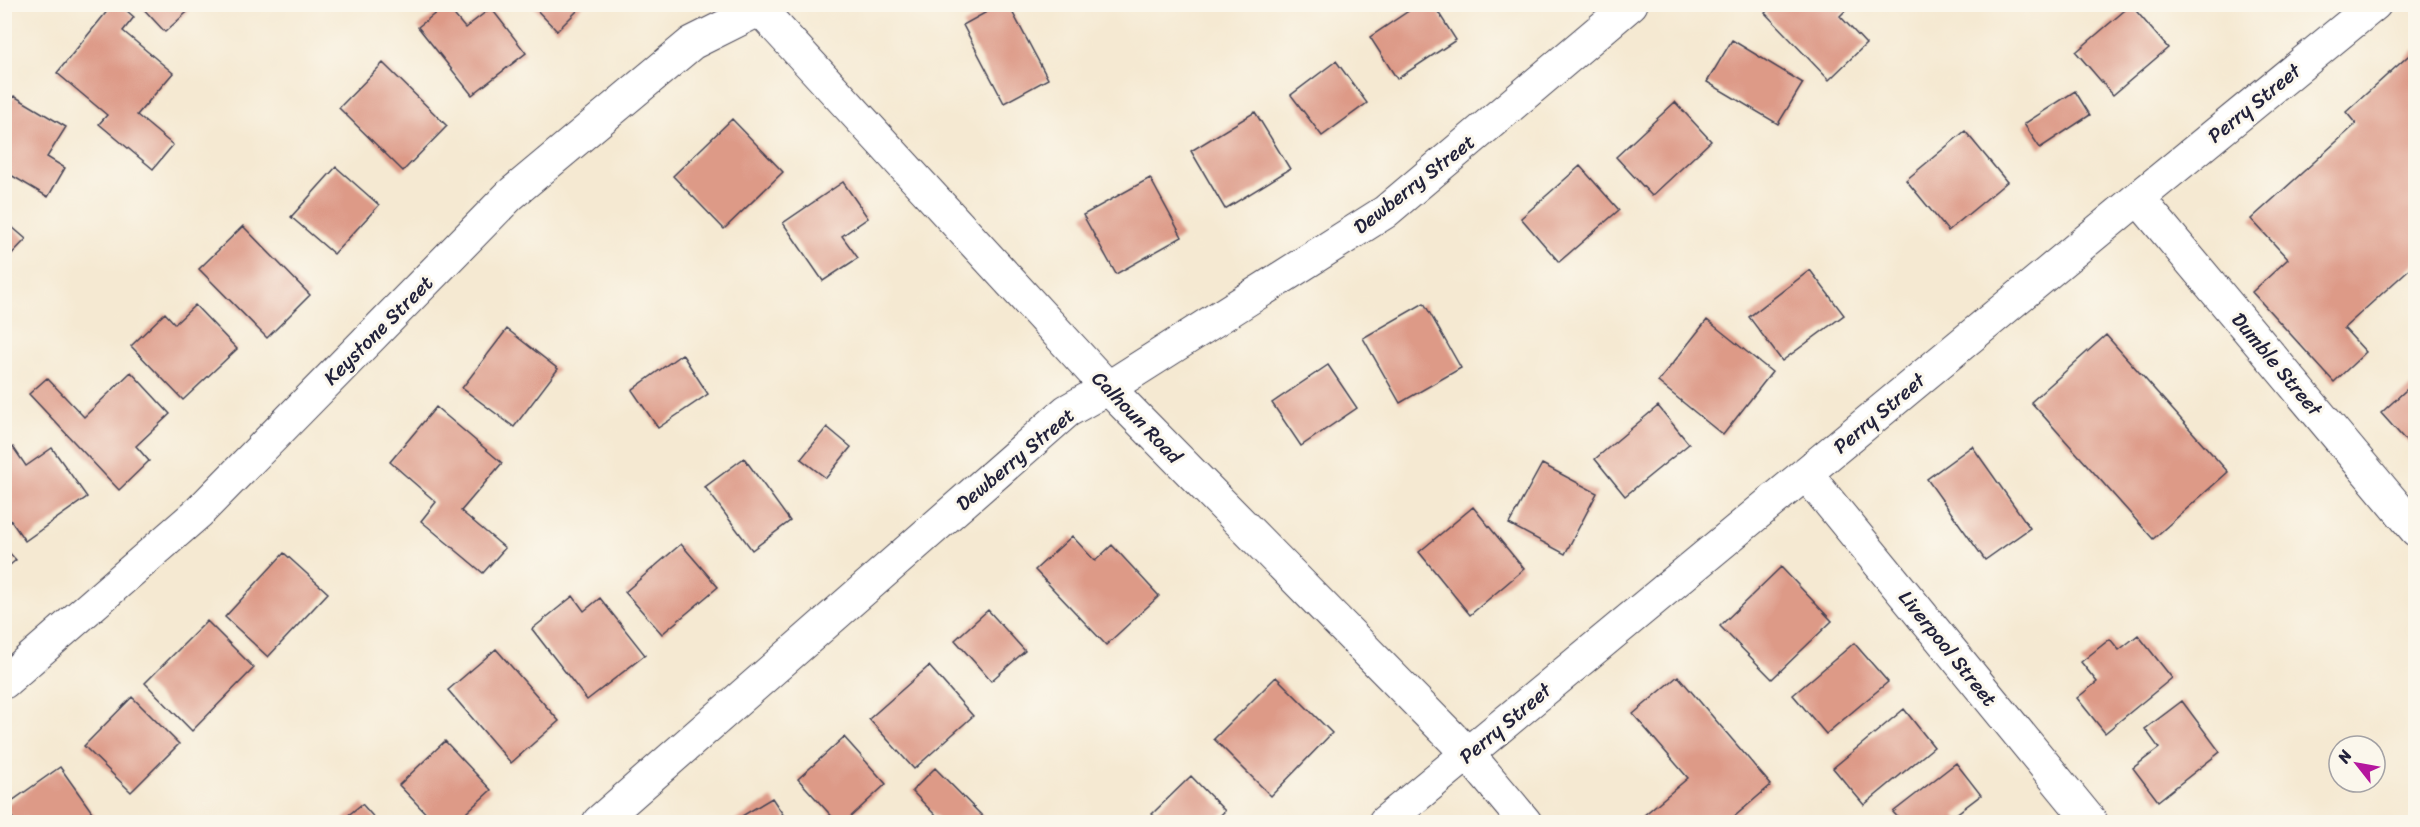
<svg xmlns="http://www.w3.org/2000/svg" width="2420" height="827" font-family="Sriracha,sans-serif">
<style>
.building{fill:#dd9a87}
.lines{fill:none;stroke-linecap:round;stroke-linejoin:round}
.minor-casing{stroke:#424052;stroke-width:35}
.tertiary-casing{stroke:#424052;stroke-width:35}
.minor{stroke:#fff;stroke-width:33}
.tertiary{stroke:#fff;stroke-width:33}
.labels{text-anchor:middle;stroke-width:6;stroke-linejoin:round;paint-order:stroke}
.street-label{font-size:20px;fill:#22223b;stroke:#fbf7ec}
</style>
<rect width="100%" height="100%" fill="#fbf7ec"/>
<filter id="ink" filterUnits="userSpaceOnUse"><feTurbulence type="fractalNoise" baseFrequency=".0167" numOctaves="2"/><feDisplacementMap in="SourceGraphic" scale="12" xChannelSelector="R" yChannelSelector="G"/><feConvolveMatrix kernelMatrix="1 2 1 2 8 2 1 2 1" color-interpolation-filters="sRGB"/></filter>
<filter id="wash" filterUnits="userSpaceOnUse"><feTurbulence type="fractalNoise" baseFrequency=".008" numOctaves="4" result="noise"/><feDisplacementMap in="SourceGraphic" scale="24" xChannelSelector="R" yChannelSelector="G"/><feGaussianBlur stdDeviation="1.35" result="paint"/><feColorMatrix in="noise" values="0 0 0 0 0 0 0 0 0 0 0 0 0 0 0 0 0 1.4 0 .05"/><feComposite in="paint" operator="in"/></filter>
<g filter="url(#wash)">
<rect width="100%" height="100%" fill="#f5e9d2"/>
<g id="blocks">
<path class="building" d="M113,4H119L134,17L123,31L173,73L137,115L173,145L153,169L99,124L107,115L57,73Z
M139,4H196L165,32Z
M531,4H584L557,31Z
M1001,4H1008L1048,79L1004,103L963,25Z
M1419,4H1433L1456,40L1397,79L1370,37Z
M1774,4H1852L1840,16L1866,44L1829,80L1765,13Z
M446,5L465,28L491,8L526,53L472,95L418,27Z
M2131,5L2168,48L2113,95L2076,52Z
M1732,40L1803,83L1778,124L1707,82Z
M2416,49V263L2344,328L2366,352L2334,382L2252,292L2288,259L2251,219L2356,124L2346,112Z
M1336,61L1367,103L1322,136L1291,95Z
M383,63L447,126L403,171L339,108Z
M2075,91L2090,115L2040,148L2024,124Z
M14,96L66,127L47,157L65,168L48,197L4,171V112Z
M1675,102L1711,141L1652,196L1616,157Z
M1255,112L1290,169L1225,209L1191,151Z
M732,119L783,172L724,229L673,176Z
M1965,131L2007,182L1948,231L1906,180Z
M1580,166L1619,210L1559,262L1521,218Z
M336,167L379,205L334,254L291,217Z
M1150,178L1182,237L1116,274L1083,215Z
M843,182L868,218L842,236L858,258L823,281L783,223Z
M4,220L26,239L4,262Z
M243,226L310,295L267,338L199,269Z
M1810,270L1844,315L1782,361L1749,317Z
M1424,303L1461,368L1400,403L1363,338Z
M195,305L237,349L183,400L131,346L165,313L175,324Z
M1707,320L1772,372L1723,435L1658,382Z
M507,329L558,369L514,427L462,388Z
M2106,335L2228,472L2153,539L2031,402Z
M682,354L708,394L658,428L632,390Z
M1328,365L1357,408L1301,446L1272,403Z
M131,372L170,414L136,446L149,461L119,490L29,394L47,378L84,417Z
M2416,381V452L2381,413Z
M1658,406L1689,444L1625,496L1595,459Z
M436,407L502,463L461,511L505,548L483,573L421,521L436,502L390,462Z
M827,427L851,447L826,478L801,459Z
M1972,446L2030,528L1985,560L1927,479Z
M13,447L26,466L52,448L87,497L25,541L4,511V454Z
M744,458L790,521L752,550L705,487Z
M1542,464L1597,493L1565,554L1509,524Z
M1473,507L1524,569L1470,615L1419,552Z
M1072,536L1095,561L1112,545L1159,596L1106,645L1035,570Z
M681,544L718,587L662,634L625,592Z
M4,547L16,560L4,570Z
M284,553L328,593L268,657L225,617Z
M1781,567L1832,621L1772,679L1720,626Z
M573,596L584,611L600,598L645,655L587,700L532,629Z
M988,610L1025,651L991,681L955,640Z
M207,621L254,668L192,731L145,683Z
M2138,635L2172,678L2105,733L2077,698L2097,682L2081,662L2110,639L2119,650Z
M1854,643L1888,682L1826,734L1793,695Z
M496,649L559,721L511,763L448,690Z
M929,666L973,716L914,769L869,719Z
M1678,676L1771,785L1728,822H1636L1688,778L1633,714Z
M1276,677L1332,733L1271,796L1214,739Z
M132,697L179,744L131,792L84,746Z
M2182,701L2220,752L2158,801L2133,768L2159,748L2145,729Z
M1904,709L1934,747L1864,805L1833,768Z
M844,737L886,784L845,822H837L798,779Z
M445,741L491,790L456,822H434L399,785Z
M1956,763L1981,795L1955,815L1960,822H1902L1893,812Z
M60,767L99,822H15L5,806Z
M935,768L986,820L983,822H942L912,791Z
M1191,776L1225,811L1213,822H1160L1152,814Z
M772,798L788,822H732Z
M362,804L378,822H340Z"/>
</g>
</g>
<g filter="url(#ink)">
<use href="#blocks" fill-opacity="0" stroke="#424052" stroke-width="1.5"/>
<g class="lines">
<defs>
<path id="minor" d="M2138,198L2416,530
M1806,474L2091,822
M4,682L199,512L510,195L692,43L770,4
M599,822L1067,411L1108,388L1385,212L1631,4
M1385,822L2138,198L2375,4"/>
<path id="tertiary" d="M755,4L1108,388L1468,754L1525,822"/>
</defs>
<use href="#minor" class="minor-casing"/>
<use href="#tertiary" class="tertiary-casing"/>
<use href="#minor" class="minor"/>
<use href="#tertiary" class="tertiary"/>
</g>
</g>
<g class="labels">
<g class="street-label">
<text transform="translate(2254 103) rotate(-39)" y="7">Perry Street</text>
<text transform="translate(1414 184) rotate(-38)" y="7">Dewberry Street</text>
<text transform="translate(378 330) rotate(-45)" y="7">Keystone Street</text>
<text transform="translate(2277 364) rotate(50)" y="7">Dumble Street</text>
<text transform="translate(1879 413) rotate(-40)" y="7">Perry Street</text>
<text transform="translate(1137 417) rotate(46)" y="7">Calhoun Road</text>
<text transform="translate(1015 459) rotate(-40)" y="7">Dewberry Street</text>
<text transform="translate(1948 648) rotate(51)" y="7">Liverpool Street</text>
<text transform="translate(1505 723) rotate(-40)" y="7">Perry Street</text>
</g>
</g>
<rect width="2420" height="827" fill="none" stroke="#fbf7ec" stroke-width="24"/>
<g transform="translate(2357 764) rotate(301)"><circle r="28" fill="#fbf7ec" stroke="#a4a2a5" stroke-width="1.5"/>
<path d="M0-4.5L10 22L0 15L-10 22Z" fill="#b5179e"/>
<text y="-9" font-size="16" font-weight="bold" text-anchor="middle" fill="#22223b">N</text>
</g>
</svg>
